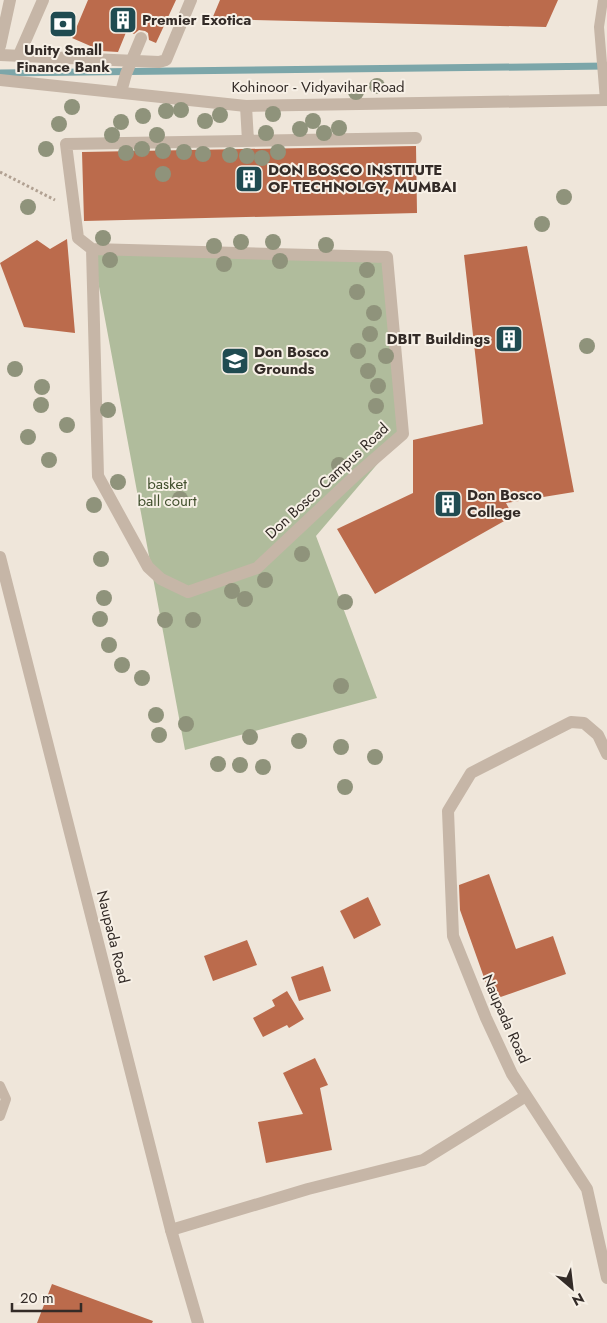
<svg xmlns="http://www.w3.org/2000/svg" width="607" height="1323" font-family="Jost,sans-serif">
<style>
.green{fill:#b0bc9c}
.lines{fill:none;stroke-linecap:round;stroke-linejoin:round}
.stream{stroke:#7ca6a9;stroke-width:7}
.building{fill:#bb6b4c}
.path{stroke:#b1a192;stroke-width:3;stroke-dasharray:2.5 2.5;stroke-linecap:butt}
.service{stroke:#c6b6a7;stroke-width:10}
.minor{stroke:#c6b6a7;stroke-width:12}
.tertiary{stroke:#c6b6a7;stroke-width:12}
.tree{fill:#8f937b}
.labels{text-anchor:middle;stroke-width:4;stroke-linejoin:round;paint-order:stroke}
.poi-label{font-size:15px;font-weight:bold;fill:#332b27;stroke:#f7f0e6;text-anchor:start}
.street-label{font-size:15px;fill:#332b27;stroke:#f7f0e6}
.park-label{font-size:15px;fill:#414f2d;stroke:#f7f0e6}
</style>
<rect width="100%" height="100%" fill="#efe6da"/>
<path class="green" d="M92,249L387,257L403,434L316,536L377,698L185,750Z"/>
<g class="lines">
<path class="stream" d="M0,73L607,66"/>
</g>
<path class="building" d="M88,0H176L156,43L149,40L148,33L145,31L139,30L134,34L127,30L118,52L102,51L72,38Z
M220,0H558L546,27L212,19Z
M416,146L417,213L84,221L82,152Z
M67,239L75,333L24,327L0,263L37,240L50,249Z
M527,246L574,492L506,503L513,516L375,594L337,529L413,493V440L483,424L464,255Z
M489,874L516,949L553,936L566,974L492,1000L460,910L459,885Z
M368,897L381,925L354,939L340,911Z
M247,940L257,965L213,981L204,956Z
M323,966L331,991L299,1001L291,977Z
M287,991L304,1019L289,1028L287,1025L263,1037L253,1018L275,1006L272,1000Z
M315,1058L328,1085L320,1088L332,1150L266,1163L258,1122L303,1114L283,1073Z
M52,1284L153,1321L152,1323H37Z"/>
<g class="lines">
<path class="path" d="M0,172L55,200"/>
<path class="service" d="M603,0L599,27L605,100
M0,1086L6,1099L0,1116"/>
<path class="minor" d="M0,46L10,0
M0,55L159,62L166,60L191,0
M19,55L43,0
M121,92L126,74L141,38
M246,106L248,141
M92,249L387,257L403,434L357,474L257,568L188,592L161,579L148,567L98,476L92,249L78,238L66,144L416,138
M607,754L598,735L584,723L571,722L471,773L448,811L453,936L486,1018L512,1074L587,1189L607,1278
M171,1230L308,1189L423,1160L526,1096"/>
<path class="tertiary" d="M0,80L246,106L607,100
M0,557L171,1230L198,1323"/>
</g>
<g class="tree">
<circle cx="377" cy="86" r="8"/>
<circle cx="356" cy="92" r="8"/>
<circle cx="72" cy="107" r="8"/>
<circle cx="181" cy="110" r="8"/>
<circle cx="166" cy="111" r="8"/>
<circle cx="273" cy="114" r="8"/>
<circle cx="220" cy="115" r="8"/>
<circle cx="143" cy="116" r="8"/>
<circle cx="205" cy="121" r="8"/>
<circle cx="313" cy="121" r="8"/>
<circle cx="121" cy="122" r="8"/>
<circle cx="59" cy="124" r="8"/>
<circle cx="339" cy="128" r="8"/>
<circle cx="300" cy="129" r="8"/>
<circle cx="266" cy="133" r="8"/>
<circle cx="324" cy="133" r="8"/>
<circle cx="112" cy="135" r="8"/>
<circle cx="157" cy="135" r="8"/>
<circle cx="46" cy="149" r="8"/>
<circle cx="142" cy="149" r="8"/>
<circle cx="163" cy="151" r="8"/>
<circle cx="184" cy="152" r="8"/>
<circle cx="278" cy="152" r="8"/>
<circle cx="126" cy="153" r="8"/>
<circle cx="203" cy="154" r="8"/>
<circle cx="230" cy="155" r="8"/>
<circle cx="247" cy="156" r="8"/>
<circle cx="262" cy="158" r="8"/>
<circle cx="163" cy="174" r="8"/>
<circle cx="564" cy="197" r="8"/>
<circle cx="28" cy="207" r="8"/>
<circle cx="542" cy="224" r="8"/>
<circle cx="103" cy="238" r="8"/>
<circle cx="241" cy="242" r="8"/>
<circle cx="273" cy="242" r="8"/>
<circle cx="326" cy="245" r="8"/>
<circle cx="214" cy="246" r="8"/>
<circle cx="110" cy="260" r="8"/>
<circle cx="280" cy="261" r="8"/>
<circle cx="224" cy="264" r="8"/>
<circle cx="367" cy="270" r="8"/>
<circle cx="357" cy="292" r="8"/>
<circle cx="374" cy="313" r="8"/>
<circle cx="370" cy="334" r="8"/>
<circle cx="587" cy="346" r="8"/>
<circle cx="358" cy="351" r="8"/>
<circle cx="386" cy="356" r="8"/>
<circle cx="15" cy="369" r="8"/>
<circle cx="368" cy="371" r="8"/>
<circle cx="378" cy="386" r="8"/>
<circle cx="42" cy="387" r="8"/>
<circle cx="41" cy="405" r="8"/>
<circle cx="376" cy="406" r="8"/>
<circle cx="108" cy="410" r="8"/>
<circle cx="67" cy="425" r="8"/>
<circle cx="28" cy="437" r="8"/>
<circle cx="49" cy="460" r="8"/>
<circle cx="339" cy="465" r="8"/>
<circle cx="118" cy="482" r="8"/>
<circle cx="180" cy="499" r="8"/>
<circle cx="94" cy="505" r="8"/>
<circle cx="302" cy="554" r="8"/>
<circle cx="101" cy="559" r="8"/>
<circle cx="265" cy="580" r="8"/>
<circle cx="232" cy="591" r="8"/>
<circle cx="104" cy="598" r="8"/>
<circle cx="245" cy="599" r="8"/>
<circle cx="345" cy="602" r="8"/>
<circle cx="100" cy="619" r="8"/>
<circle cx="165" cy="620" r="8"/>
<circle cx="193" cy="620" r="8"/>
<circle cx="109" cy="645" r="8"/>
<circle cx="122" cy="665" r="8"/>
<circle cx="142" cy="678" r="8"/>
<circle cx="341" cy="686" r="8"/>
<circle cx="156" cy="715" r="8"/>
<circle cx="186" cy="724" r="8"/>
<circle cx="159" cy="735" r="8"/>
<circle cx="250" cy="737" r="8"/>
<circle cx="299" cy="741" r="8"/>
<circle cx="341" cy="747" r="8"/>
<circle cx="375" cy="757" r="8"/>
<circle cx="218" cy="764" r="8"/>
<circle cx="240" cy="765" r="8"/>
<circle cx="263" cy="767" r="8"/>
<circle cx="345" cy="787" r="8"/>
</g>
<defs>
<symbol id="building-square" viewBox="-11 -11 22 22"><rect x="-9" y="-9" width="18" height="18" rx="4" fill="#204b51" stroke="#f7f0e6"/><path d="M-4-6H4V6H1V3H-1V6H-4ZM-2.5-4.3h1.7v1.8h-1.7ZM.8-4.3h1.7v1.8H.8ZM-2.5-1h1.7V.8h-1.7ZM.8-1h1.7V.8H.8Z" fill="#fff"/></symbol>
<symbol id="bank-square" viewBox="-11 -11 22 22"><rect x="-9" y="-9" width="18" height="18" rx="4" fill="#204b51" stroke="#f7f0e6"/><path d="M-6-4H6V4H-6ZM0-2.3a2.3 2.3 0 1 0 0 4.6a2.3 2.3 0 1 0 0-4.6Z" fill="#fff"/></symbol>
<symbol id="university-square" viewBox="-11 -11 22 22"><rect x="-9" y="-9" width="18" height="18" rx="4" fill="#204b51" stroke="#f7f0e6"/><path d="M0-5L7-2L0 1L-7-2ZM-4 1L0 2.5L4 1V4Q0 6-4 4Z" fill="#fff"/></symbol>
</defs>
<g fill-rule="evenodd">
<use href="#building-square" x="107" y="4" width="32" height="32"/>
<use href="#bank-square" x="47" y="8" width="32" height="32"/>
<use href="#building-square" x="233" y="163" width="32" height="32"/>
<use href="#building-square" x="493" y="323" width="32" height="32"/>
<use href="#university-square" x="219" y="345" width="32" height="32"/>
<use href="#building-square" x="432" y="488" width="32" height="32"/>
</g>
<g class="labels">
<g class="poi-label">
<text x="142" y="25">Premier Exotica</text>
<text x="63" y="55" text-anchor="middle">Unity Small<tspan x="63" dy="17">Finance Bank</tspan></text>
<text x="268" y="175">DON BOSCO INSTITUTE<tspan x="268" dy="17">OF TECHNOLGY, MUMBAI</tspan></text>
<text x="490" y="344" text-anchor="end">DBIT Buildings</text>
<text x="254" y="357">Don Bosco<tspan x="254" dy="17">Grounds</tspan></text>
<text x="467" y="500">Don Bosco<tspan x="467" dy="17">College</tspan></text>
</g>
<g class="street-label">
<text x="318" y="92">Kohinoor - Vidyavihar Road</text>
<text transform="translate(327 481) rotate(-43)" y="5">Don Bosco Campus Road</text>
<text transform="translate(113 937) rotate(76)" y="5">Naupada Road</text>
<text transform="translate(506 1019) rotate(66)" y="5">Naupada Road</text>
</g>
<g class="park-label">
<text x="167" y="489">basket<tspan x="167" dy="17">ball court</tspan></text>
</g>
</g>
<g transform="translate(572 1288) rotate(152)" stroke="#f7f0e6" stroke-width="4" paint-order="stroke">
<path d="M0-4L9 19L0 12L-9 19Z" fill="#332b27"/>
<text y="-8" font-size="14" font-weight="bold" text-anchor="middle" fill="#332b27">N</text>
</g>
<path d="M12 1303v8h69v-8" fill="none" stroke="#332b27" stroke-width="2.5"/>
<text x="20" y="1303" font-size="15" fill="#332b27" stroke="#f7f0e6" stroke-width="4" paint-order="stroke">20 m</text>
</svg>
